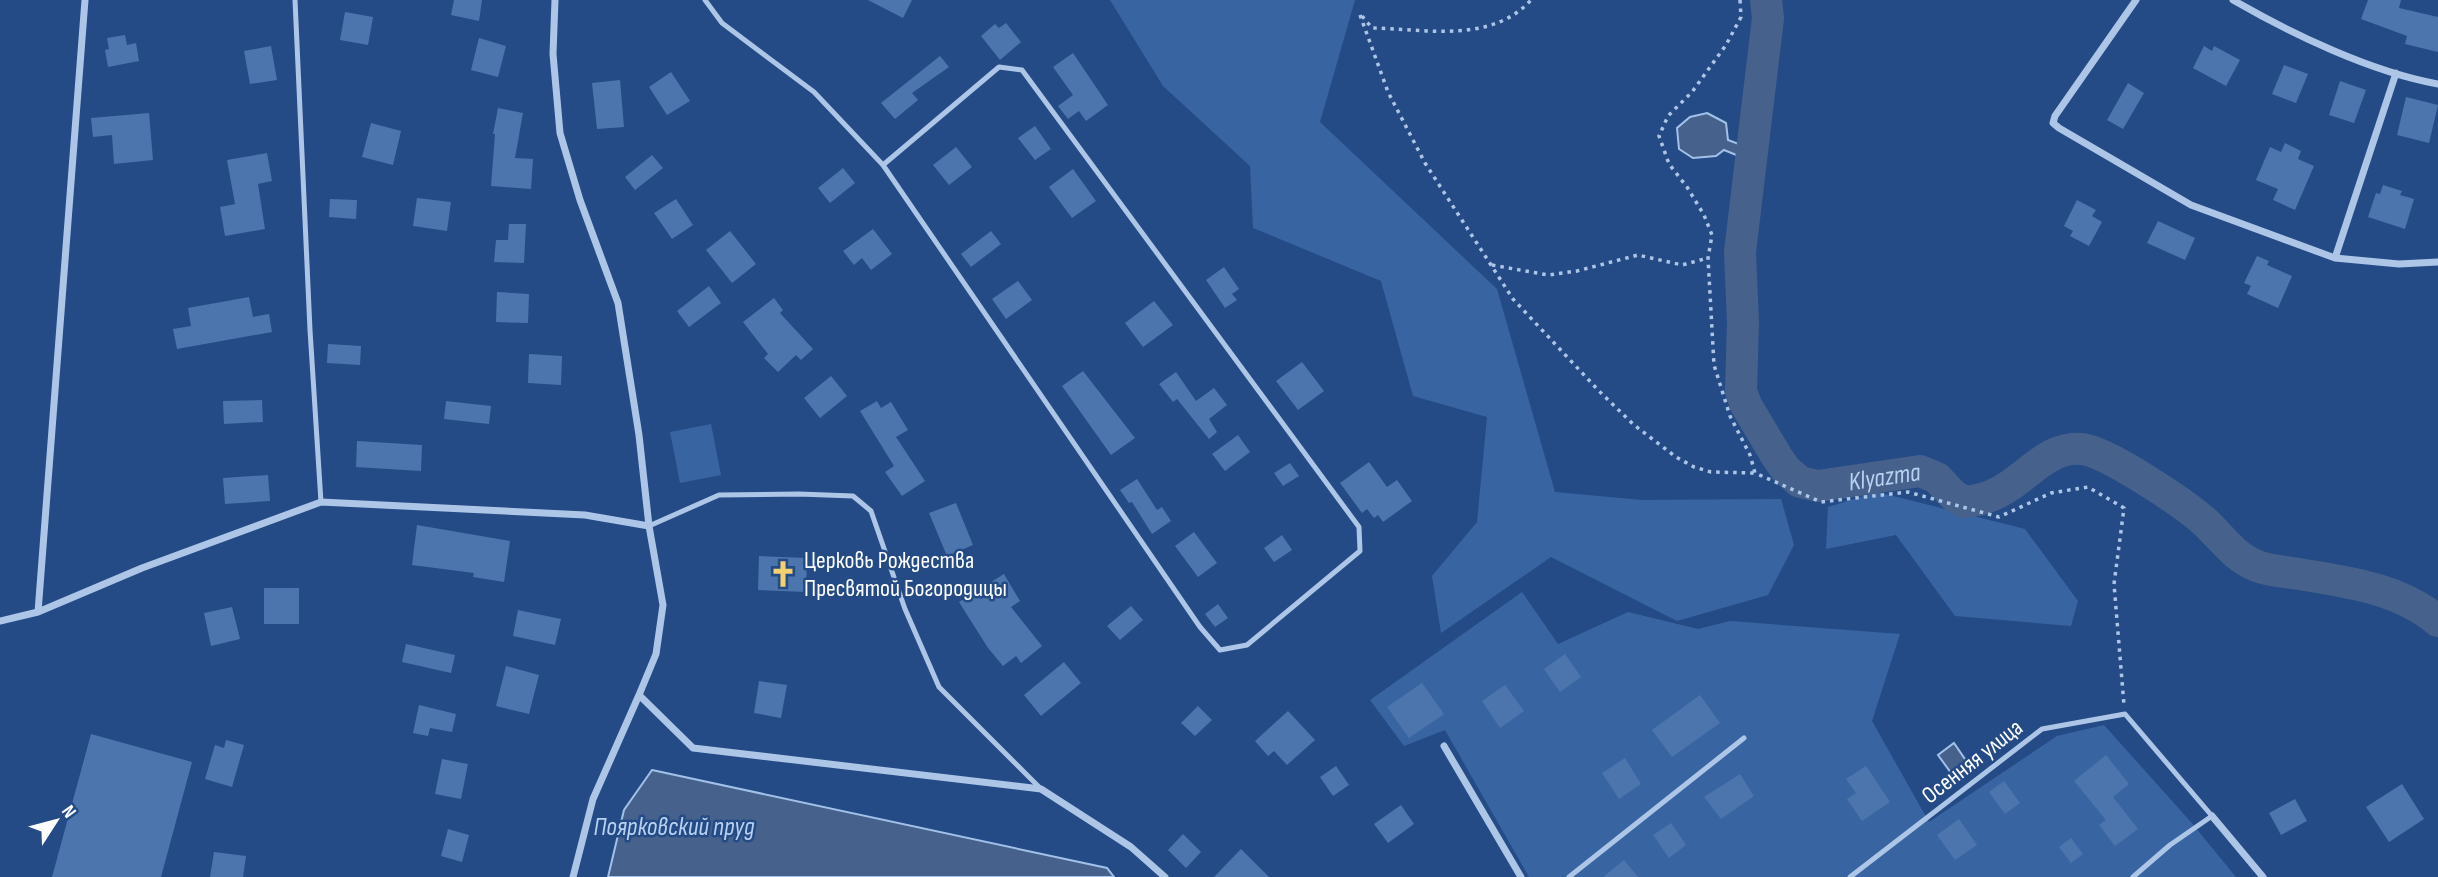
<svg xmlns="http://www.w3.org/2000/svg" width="2438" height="877" font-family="'Sofia Sans Condensed',sans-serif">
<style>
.green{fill:#3865a2}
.water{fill:#46628c;stroke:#a2c1e9;stroke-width:2}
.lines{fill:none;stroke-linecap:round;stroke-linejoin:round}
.river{stroke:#46628c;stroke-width:32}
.building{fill:#4c75ad}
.path{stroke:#adc6e8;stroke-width:3.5;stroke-dasharray:3.5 5;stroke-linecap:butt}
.lane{stroke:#adc6e8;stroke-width:5}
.street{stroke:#adc6e8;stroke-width:7}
.labels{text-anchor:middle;stroke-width:5;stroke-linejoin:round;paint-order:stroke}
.poi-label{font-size:24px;fill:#fff;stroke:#244b85;text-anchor:start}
.street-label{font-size:24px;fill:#fff;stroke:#244b85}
.water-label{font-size:26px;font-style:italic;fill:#b9d1f0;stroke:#244b85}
</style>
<rect width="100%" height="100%" fill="#244b85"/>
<path class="green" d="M1110,0H1355L1320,122L1497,289L1555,492L1642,500L1781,499L1794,545L1768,595L1677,621L1551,557L1441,633L1432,576L1477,522L1487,417L1413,396L1381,281L1253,228L1250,166L1163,86Z
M711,424L721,475L680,483L670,432Z
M1877,492L2025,529L2078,601L2071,626L1955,616L1896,535L1826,549L1828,507Z
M1522,592L1558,644L1628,612L1698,629L1730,621L1900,634L1872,721L1929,822L2057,736L2104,725L2190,821L2236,877H1529L1445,730L1404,746L1370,700Z"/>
<path class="water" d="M1707,113L1726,123L1728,140L1752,149L1751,161L1724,150L1716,156L1693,158L1679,149L1677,128L1690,117Z
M1954,743L1969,765L1954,777L1938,755Z
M652,770L1107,868L1114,877H608L624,810Z"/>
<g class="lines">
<path class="river" id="s1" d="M1766,0L1768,18L1740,252L1743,322L1741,391L1746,405L1777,457L1786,470L1800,482L1818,486L1920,471L1937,478L1953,495L1964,502C1976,501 1988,498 1999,492C2027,478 2047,446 2082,449C2106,451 2185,504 2205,522C2222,538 2234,557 2257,566C2270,571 2286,572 2299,574C2347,582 2399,588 2438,621"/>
</g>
<path class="building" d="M454,0H482L479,21L451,15Z
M868,0H912L903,18Z
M2368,0H2401L2399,8L2438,17V52L2405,44L2407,36L2361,19Z
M345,12L373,17L368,45L340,40Z
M1006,23L1021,42L1000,60L981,36L995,24L999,28Z
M125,35L127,45L136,43L139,61L108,67L105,50L109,49L107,38Z
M479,38L506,46L498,77L471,70Z
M271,46L277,80L250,84L244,51Z
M2204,46L2212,51L2214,46L2240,60L2226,86L2193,68Z
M1073,53L1108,105L1086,121L1079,111L1068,119L1058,106L1073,95L1053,67Z
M940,56L949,67L912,93L918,100L895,119L881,103Z
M2284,65L2308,74L2296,103L2272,94Z
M671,72L690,101L667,115L649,87Z
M620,80L624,127L597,129L592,83Z
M2340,81L2366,90L2354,123L2329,115Z
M2128,83L2144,93L2123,129L2107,120Z
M2406,97L2438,105L2429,143L2397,135Z
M498,108L523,113L515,158L533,159L531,189L491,186L495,134H493Z
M149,113L153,160L114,164L112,135L93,137L91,118Z
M371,123L401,131L393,165L362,157Z
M1035,126L1051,149L1035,160L1018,138Z
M2285,143L2301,151L2298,159L2314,166L2295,210L2273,200L2278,189L2256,180L2270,147L2281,152Z
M956,147L972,167L949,185L933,165Z
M267,153L272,181L258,184L265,229L225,236L220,207L235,204L227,160Z
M652,155L663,168L635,190L625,177Z
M843,168L855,183L830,203L818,188Z
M1073,169L1096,201L1072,218L1049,187Z
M2383,185L2402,191L2400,195L2414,199L2405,229L2368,217L2376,193L2380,194Z
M417,198L451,202L447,231L413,226Z
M330,199L357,200L356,219L329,217Z
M676,199L693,225L672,239L654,213Z
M2077,200L2096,210L2092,216L2102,222L2089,246L2070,236L2073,231L2064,226Z
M2158,221L2195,238L2185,260L2147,243Z
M509,224H526L524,263L494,262L496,240H508Z
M873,229L892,254L871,270L862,258L854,265L843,251Z
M730,231L756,264L732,283L706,250Z
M991,231L1001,244L971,267L961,254Z
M2257,256L2269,261L2267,265L2292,276L2278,308L2247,294L2251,286L2244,283Z
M1224,267L1239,289L1232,294L1237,300L1225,308L1206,280Z
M1018,281L1032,300L1006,319L992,299Z
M709,286L721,303L689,327L677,311Z
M497,292L529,294L528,323L496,322Z
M249,297L253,317L269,314L272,332L177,349L173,329L191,326L188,308Z
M774,298L783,310L780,313L813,349L801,360L796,355L778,372L764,358L768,354L743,322Z
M1154,301L1173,325L1143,347L1125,323Z
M328,344L361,346L360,365L327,363Z
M529,354L562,356L561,385L528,383Z
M1302,362L1324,391L1298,410L1276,381Z
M1083,371L1135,438L1111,455L1062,386Z
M1176,372L1196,401L1214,388L1227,405L1209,419L1217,432L1209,439L1177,399L1173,402L1159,384Z
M831,376L847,396L820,418L804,398Z
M262,400L263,422L224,424L223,401Z
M446,401L491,406L489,424L444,419Z
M877,401L881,408L891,402L908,430L896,437L925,481L902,496L885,472L894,466L860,411Z
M1238,435L1250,452L1225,471L1212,454Z
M357,441L422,445L421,471L356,467Z
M1369,462L1387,487L1397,480L1412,501L1383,522L1378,515L1374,518L1367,509L1362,513L1340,483Z
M1290,463L1299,476L1283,486L1274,473Z
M268,475L270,501L225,504L223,478Z
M1137,479L1157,510L1162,507L1171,521L1152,534L1132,502L1129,503L1120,490Z
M956,503L973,545L947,556L929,513Z
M417,525L510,541L504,582L473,577L474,573L412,565Z
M1194,532L1217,563L1198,577L1175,546Z
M1282,535L1292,550L1274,562L1264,548Z
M759,556L807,558L806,592L758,590Z
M1004,574L1020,601L1011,607L1042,646L1021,663L1016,656L1003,666L988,648L959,602Z
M264,588H299V624H264Z
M1218,604L1228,618L1215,627L1205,614Z
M1131,606L1143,620L1120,640L1107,626Z
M232,607L240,639L211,646L204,613Z
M518,610L561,619L555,645L513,636Z
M406,644L455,655L451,673L402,662Z
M1565,654L1581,677L1560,692L1544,669Z
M1064,662L1081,683L1041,716L1024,695Z
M506,666L539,675L529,714L496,706Z
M759,681L787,685L781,718L754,713Z
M1422,683L1444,714L1409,738L1387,707Z
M1505,685L1524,711L1500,728L1482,701Z
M1700,695L1720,723L1672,757L1652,730Z
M419,705L456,714L452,732L430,728L428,736L413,733Z
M1198,706L1212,720L1195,736L1181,723Z
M1288,711L1315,740L1287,765L1274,751L1268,756L1255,741Z
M91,734L192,762L161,877H52Z
M226,740L244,745L232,787L205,779L215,745L224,748Z
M2106,755L2129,784L2113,797L2138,829L2115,846L2099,825L2106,820L2074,781Z
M1625,758L1641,784L1619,799L1602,773Z
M442,759L468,764L461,799L435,794Z
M1336,766L1349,785L1333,796L1320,777Z
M1866,766L1890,802L1862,821L1847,799L1856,793L1846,779Z
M1740,774L1754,796L1721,819L1704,797Z
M2004,781L2020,803L2005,814L1989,792Z
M2402,784L2424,819L2389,842L2366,807Z
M2295,799L2307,821L2281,835L2269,813Z
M1401,805L1414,824L1388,843L1374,824Z
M1959,819L1977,845L1955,860L1937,835Z
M1671,823L1686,845L1669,858L1653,835Z
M448,829L469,835L462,862L441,856Z
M1183,834L1201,852L1186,868L1168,850Z
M2071,838L2083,854L2071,863L2059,847Z
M1241,849L1269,877H1214Z
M214,852L246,856L243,877H210Z
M1624,860L1638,877H1603Z"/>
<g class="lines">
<path class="path" d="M1740,0L1741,17L1726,45L1692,92L1668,116L1659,136L1669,164L1687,187L1704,215L1712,235L1708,258L1714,365L1730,416L1750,455L1755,473L1821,502L1908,492L1999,517L2051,493L2088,487L2124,508L2114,584L2124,705
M1360,15L1388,92L1425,163L1513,299L1599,391L1634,425L1676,457L1694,467L1711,472L1755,473
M1362,16L1372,28C1425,29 1491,44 1531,0
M1492,265L1548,275L1577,271L1638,255L1682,265L1708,258"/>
<path class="lane" d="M295,0L310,330L321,502
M705,0L722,23L814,92L883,165L1200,627L1220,650L1247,645L1360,551L1359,527L1022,70L999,67L883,165
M649,526L719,495L799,494L853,496L871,511L905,609L939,687L1041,789
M1569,877L1744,738
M1850,877L2042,729L2125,714L2212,816L2170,845L2133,877"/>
<path class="street" d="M555,0L553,54L560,133L580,200L618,303L639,435L649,526L663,605L656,654L639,695L693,748L1041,789L1131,847L1165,877
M2136,0L2055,116L2053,123L2059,128L2191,205L2335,258L2399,264L2438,262
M2233,0C2292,34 2371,72 2438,84
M2335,258L2396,73
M38,612L85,0
M0,621L38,612L142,568L321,502L585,515L649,526
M1444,746L1521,877
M2212,816L2263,877
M573,877L593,799L639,695"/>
</g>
<defs>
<symbol id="church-bare" viewBox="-9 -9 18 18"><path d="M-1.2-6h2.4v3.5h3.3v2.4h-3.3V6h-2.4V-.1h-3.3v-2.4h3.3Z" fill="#f3d171" stroke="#244b85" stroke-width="2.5" paint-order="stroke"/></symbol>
</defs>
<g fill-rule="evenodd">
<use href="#church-bare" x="764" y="555" width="38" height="38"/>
</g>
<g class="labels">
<g class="poi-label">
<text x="804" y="568">Церковь Рождества<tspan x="804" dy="28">Пресвятой Богородицы</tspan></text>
</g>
<g class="street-label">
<text transform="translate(1972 761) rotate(-38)" y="8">Осенняя улица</text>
</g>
<g class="water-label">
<text dy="9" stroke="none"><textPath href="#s1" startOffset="588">Klyazma</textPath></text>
<text x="674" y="835">Поярковский пруд</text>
</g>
</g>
<g transform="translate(56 821) rotate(54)" stroke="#244b85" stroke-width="5" paint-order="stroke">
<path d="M0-5L12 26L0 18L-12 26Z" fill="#ffffff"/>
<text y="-10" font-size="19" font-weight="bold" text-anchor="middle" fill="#ffffff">N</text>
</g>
</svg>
